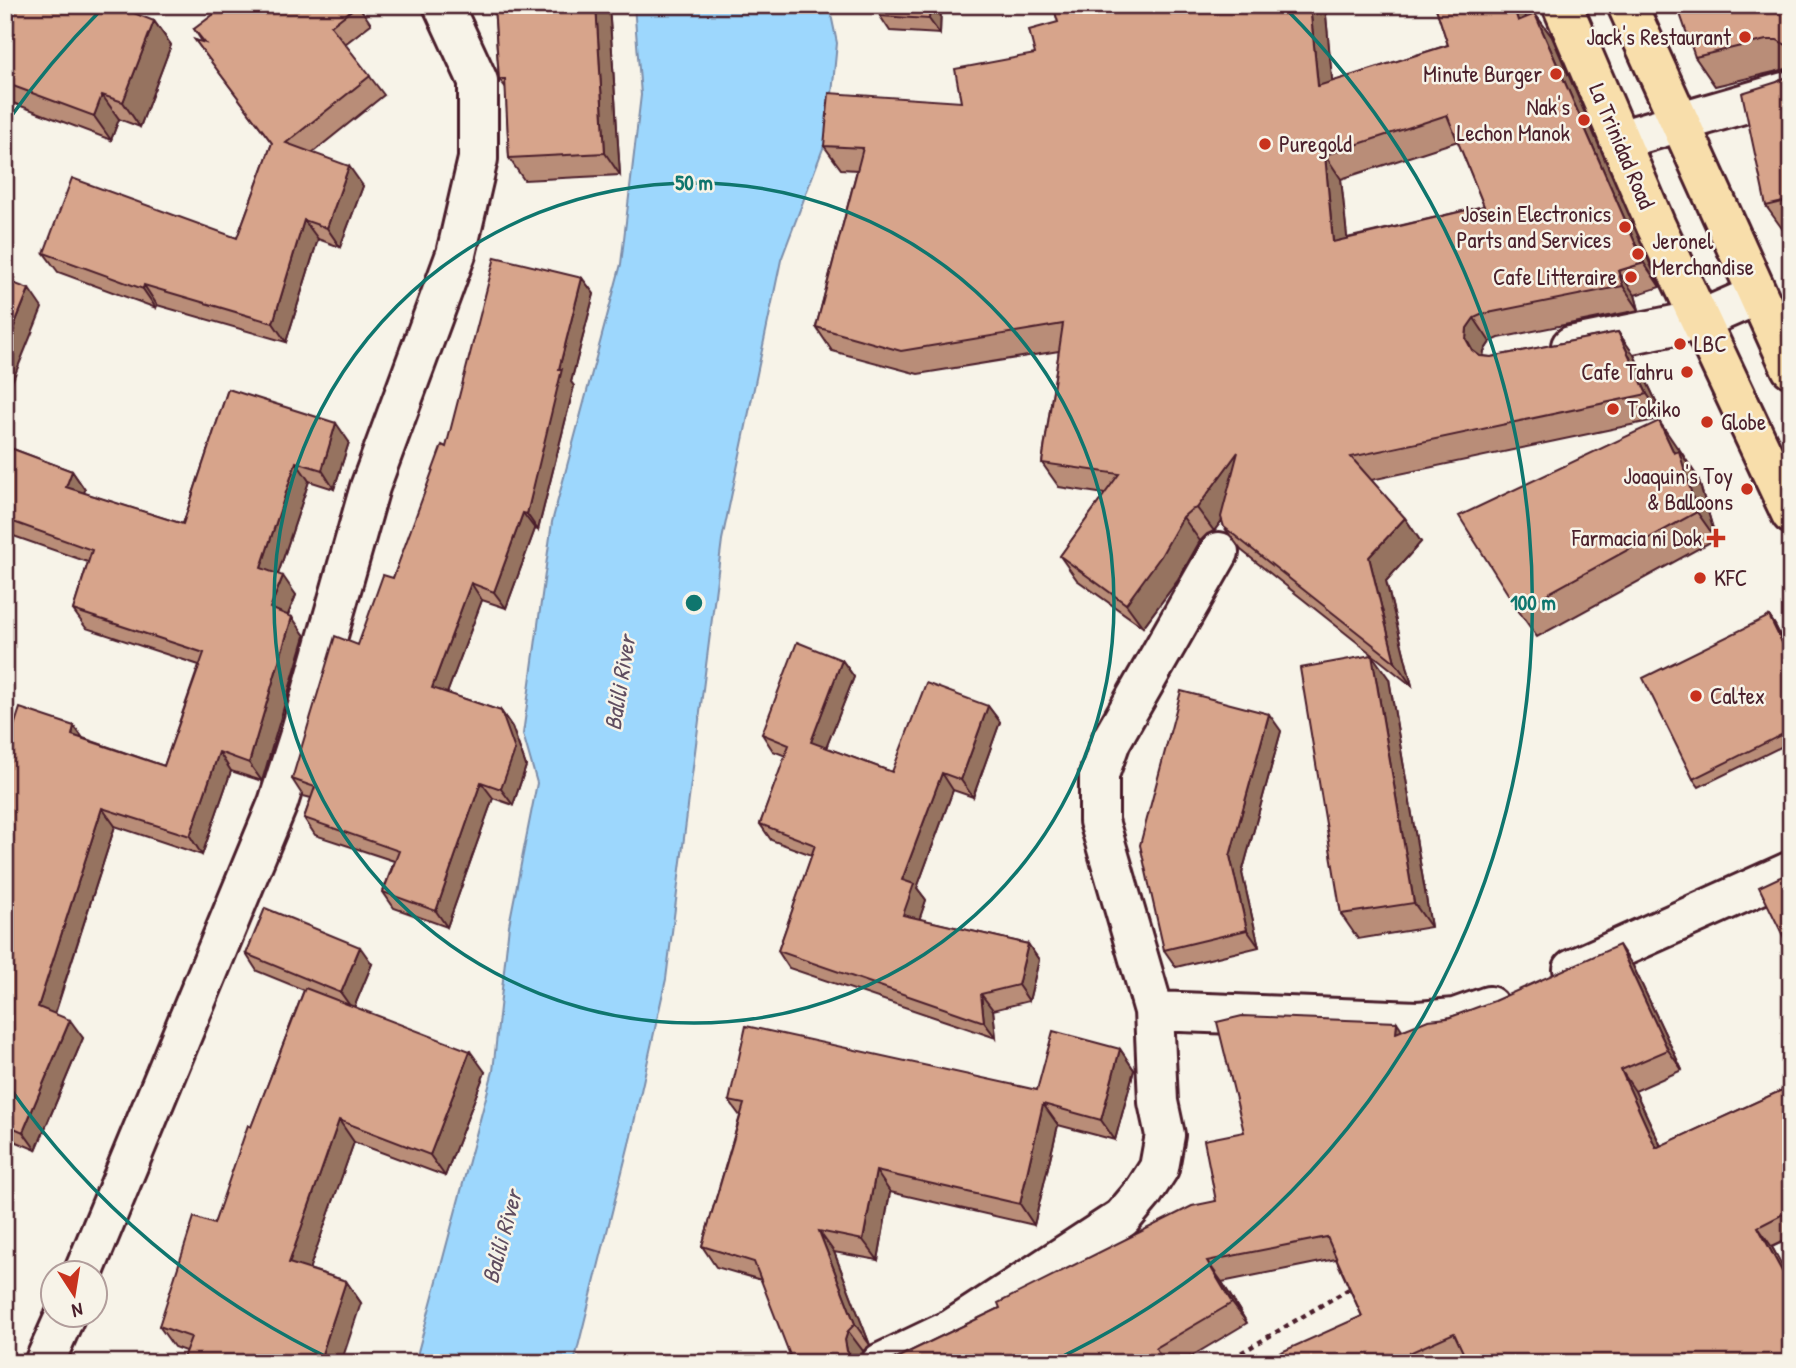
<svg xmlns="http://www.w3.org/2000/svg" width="1796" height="1368" font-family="'Patrick Hand',sans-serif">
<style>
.water{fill:#9dd7fd;stroke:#7c8da9;stroke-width:2}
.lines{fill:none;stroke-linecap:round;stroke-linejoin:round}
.minor-casing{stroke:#4a1f2b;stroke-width:44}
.highway-casing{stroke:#4a1f2b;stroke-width:44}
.path{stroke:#4a1f2b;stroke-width:4.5;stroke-dasharray:5 5;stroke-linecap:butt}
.minor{stroke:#f7f3e8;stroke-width:38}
.highway{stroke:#f8deab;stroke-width:38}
.wall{fill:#b98d78;stroke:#4a1f2b;stroke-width:2;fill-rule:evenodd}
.shaded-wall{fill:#967361;stroke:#4a1f2b;stroke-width:2}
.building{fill:#d7a48b;stroke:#4a1f2b;stroke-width:2;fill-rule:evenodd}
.ring{fill:none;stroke:#0f766e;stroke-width:3.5}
.poi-dot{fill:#c8321e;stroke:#f7f3e8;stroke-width:2.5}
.labels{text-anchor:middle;stroke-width:5;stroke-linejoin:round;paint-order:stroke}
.poi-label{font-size:23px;fill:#4a1f2b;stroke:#f7f3e8;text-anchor:end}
.street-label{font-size:23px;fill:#4a1f2b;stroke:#f7f3e8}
.water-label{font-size:24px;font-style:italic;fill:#5f4d60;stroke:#f7f3e8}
.centre{fill:#0f766e;stroke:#f7f3e8;stroke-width:3.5}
.ring-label{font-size:21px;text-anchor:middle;font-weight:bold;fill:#0f766e;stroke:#f7f3e8;stroke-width:5;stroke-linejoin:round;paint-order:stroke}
</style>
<rect width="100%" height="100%" fill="#f7f3e8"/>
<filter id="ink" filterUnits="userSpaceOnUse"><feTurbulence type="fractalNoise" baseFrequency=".0143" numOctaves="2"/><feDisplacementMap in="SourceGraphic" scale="14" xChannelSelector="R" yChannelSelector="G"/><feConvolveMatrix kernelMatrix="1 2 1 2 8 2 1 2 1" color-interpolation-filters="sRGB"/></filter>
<g filter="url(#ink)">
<path class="water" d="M634,5H829L837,43L828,135L781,260L722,540L666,979L631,1136L574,1363H415L493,1071L509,925L537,783L523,734L552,522L621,264L641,95Z"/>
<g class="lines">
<defs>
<path id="minor" d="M1619,140L1791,90
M1571,346L1700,320L1757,295
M1573,969L1791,871
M1154,1011L1418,1021L1455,1018L1489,1006
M83,1274L278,803L300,734L370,487L456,254L478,159V81L443,5
M44,1363L65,1316
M881,1363L952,1329L1122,1218L1143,1193L1159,1168L1165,1135L1158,1102L1154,1011L1099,821V775L1111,741L1219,552"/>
<path id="highway" d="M1562,5L1656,226L1791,514
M1627,5L1791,368"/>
</defs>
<use href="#minor" class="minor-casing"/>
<use href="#highway" class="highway-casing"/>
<path class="path" d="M1224,1363L1354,1286"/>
<use href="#minor" class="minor"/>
<use href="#highway" class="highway"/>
</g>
<path class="wall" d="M5,5L154,21L171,45L140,127L119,119L111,140L5,100Z
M358,5L371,24L345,44L384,95L312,153L363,186L340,247L318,239L286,342L157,305L156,308L58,272L44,253L237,238L272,143L195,40L203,43L194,29Z
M494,5H609L620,175L524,180L509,158L506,88L499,79Z
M941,5L940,34L890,31L880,16Z
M1053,5H1325L1332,82L1448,45L1435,5H1522L1526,18L1535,14L1552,37L1660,287L1635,295L1639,310L1499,338L1490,342L1484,351L1483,356L1491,357L1618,332L1634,355L1664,418L1371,480L1405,518L1421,542L1386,581L1412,686L1241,550L1224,527L1222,520L1214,531L1207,534L1200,541L1178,580L1143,627L1077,580L1060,556L1105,494L1059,487L1042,463L1059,351L918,374L832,351L816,327L857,170L841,169L824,146L961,102L1035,54L1058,22ZM1458,141L1484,206L1347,238L1341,179Z
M1791,5V69H1786L1715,86L1695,57Z
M1791,69V233L1786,234L1766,206L1777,82L1786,77Z
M582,278L594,294L571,382L574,386L538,530L535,529L506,608L482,600L447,693L501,711L512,727L526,766L513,805L493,798L447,927L394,908L383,892L394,861L315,835L304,818L311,798L303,796L292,779L393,578L446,447Z
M228,389L349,442L334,489L309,481L278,574L296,595L288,615L305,636L262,781L231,771L202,855L115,826L55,1014L83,1038L36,1150L5,1137V754L74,726L83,738L164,766L199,665L86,628L73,610L88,562L5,533V446L72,471L85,490L83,493L183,524Z
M1678,447L1698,478L1716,539L1537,637L1518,610Z
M1769,616L1775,625L1791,657V742L1699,787L1693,779Z
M842,660L854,677L826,748L892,772L988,706L1000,722L973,797L953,790L917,888L926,900L919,919L1028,944L1039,960L1029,1001L993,1010L996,1038L789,968L778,951L812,855L771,840L760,824L786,756L773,751L762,734Z
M1389,679L1431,927L1358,939L1341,914Z
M1281,731L1242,873L1259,947L1176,967L1164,950Z
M246,954L372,964L354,1007L485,1072L445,1176L354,1142L309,1269L346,1281L361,1303L185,1351L174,1347L159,1326L214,1224L304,990L257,971Z
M1633,966L1682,1070L1635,1091L1661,1146L1791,1086V1238L1772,1247L1791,1282V1363L1464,1355L1447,1363H1270L1362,1316L1336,1259L1222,1282L1247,1323L1180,1363H886L1000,1308L1216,1201L1244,1132L1403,1030Z
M1120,1049L1134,1070L1115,1140L1058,1125L1034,1225L890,1192L878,1260L834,1252L870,1345L863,1351L860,1363L761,1280L716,1267L702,1246L740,1116L729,1101L1037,1090Z"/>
<path class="shaded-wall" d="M596,5H609L620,175L605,153Z
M930,5H941L940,34L929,19Z
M1310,5H1325L1335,110L1318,86Z
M1513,5H1522L1535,45L1518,21Z
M1535,14L1552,37L1660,287L1644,263Z
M154,21L171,45L140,127L123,102Z
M102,95L119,119L111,140L94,116Z
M1325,155L1341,179L1350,265L1333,242Z
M349,166L363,186L340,247L327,228Z
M304,220L318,239L286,342L273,323Z
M1618,271L1635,295L1639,310L1623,286Z
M582,278L594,294L571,382L574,386L538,530L527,514L559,369Z
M144,285L157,305L156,308L143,289Z
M29,289L42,308L5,399V348Z
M1474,318L1490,342L1484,351L1482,363L1472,350L1466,339L1467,328Z
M1618,332L1634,355L1664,418L1647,394Z
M1659,421L1698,478L1716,539L1697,512L1674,453Z
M336,423L349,442L334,489L322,470Z
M1238,452L1255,476L1214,531L1197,508Z
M296,462L309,481L274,586L261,568Z
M72,471L85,490L79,506L66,487Z
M523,513L535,529L506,608L494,592Z
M1183,517L1200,541L1178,580L1143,627L1126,604Z
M1405,518L1421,542L1386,581L1412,686L1395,662L1369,557Z
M283,576L296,595L283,627L270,608Z
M471,583L482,600L443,704L432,688Z
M1769,616L1775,625L1791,657V661Z
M292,617L305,636L262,781L249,763Z
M1372,655L1389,679L1431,927L1414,903Z
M842,660L854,677L822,758L811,742Z
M988,706L1000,722L973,797L961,780Z
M501,711L512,727L526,766L513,805L501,789Z
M1269,714L1281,731L1242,873L1259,947L1247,930L1230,856Z
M74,726L87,744L72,735Z
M219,752L231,771L202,855L190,836Z
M942,773L953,790L917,888L926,900L915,932L903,915L902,880Z
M481,782L493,798L447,927L436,911Z
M102,808L115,826L51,1025L38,1007Z
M1028,944L1039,960L1029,1001L1018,985Z
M1619,945L1633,966L1682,1070L1668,1050Z
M360,947L372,964L353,1010L341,993Z
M981,994L993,1010L996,1038L984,1022Z
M70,1020L83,1038L36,1150L23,1132Z
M1397,1022L1411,1043L1396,1033Z
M1120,1049L1134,1070L1115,1140L1101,1120Z
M470,1051L485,1072L445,1176L430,1155Z
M1621,1070L1635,1091L1671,1168L1656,1148Z
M1043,1104L1058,1125L1034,1225L1020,1204Z
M339,1120L354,1142L304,1284L289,1263Z
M876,1171L890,1192L878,1260L863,1240Z
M1758,1227L1772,1247L1791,1282V1288Z
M819,1231L834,1252L870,1345L855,1324Z
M1207,1261L1222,1282L1247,1323L1232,1303Z
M346,1281L361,1303L341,1363H319Z
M848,1331L863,1351L860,1363H855L847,1351L845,1340Z"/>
<path class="building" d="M5,5H114L154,21L123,102L102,95L94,116L5,83Z
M226,5H358L331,26L370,76L286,143L349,166L327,228L304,220L273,323L144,285L143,289L44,253L72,178L237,238L272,143L195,40L205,43L194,29Z
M494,5H596L605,153L509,158L505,79H499Z
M880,5H930L929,19L880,16Z
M1053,5H1310L1318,86L1448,45L1435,5H1513L1518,21L1535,14L1644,263L1618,271L1623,286L1483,314L1474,318L1467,328L1466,339L1472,350L1480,356L1491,357L1618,332L1647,394L1351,457L1405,518L1369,557L1395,662L1224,527L1221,517L1238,452L1197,508L1191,510L1183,517L1161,556L1126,604L1060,556L1119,474L1042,463L1063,324L901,351L816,327L863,148L824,146L829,93L961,102L955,69L1035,54L1029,30L1058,22ZM1447,115L1484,206L1333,242L1325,155Z
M1677,5H1791V53L1786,45L1777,40H1766L1695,57Z
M1791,69V200L1766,206L1742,93L1777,82L1786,77Z
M495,257L582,278L559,369H562L527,514L523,513L494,592L471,583L432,688L501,711L515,750L501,789L481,782L436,911L383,892L399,851L304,818L315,787L292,779L335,636L358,645L383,575L393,578L442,445L446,447Z
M5,280L29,289L5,348Z
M228,389L336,423L322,470L296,462L261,568L283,576L270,608L292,617L249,763L219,752L190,836L102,808L38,1007L70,1020L23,1132L5,1124V754L20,708L74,726L72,735L164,766L204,653L73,610L92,550L5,519V446L72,471L66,487L183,524Z
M1659,421L1674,453L1679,451L1697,512L1518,610L1459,516Z
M1769,616L1791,661V730L1693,779L1643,678Z
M797,642L842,660L811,742L892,772L926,683L988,706L961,780L942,773L902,880L914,884L903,915L1028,944L1018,985L981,994L984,1022L778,951L815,845L760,824L789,745L762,734Z
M1372,655L1414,903L1341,914L1300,668Z
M1181,691L1269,714L1230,856L1247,930L1164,950L1140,845Z
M1791,872V952L1759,887Z
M265,908L360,947L341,993L246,954Z
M1619,945L1668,1050L1621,1070L1656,1148L1791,1086V1210L1758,1227L1791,1288V1363H1468L1454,1333L1387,1363H1270L1268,1358L1362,1316L1327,1237L1207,1261L1232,1303L1156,1348L1160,1356L1146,1363H886L1000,1308L998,1303L1192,1206L1216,1201L1204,1140L1244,1132L1217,1022L1242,1016L1397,1022L1396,1033L1428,1020L1448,1018L1494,1001Z
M305,988L470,1051L430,1155L339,1120L289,1263L346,1281L319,1363H181L191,1337L159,1326L194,1217L214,1224L248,1125L251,1127Z
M746,1026L1037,1090L1053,1031L1120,1049L1101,1120L1043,1104L1020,1204L876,1171L863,1240L819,1231L855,1324L848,1331L845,1340L847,1351L855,1361L860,1363H793L754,1262L702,1246L744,1104L729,1101Z"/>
</g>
<g class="ring">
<circle cx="694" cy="603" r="420"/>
<path d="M333 1360A839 839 0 0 1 7 1084M7 122A839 839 0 0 1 101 10M1287 10A839 839 0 0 1 1055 1360"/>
</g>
<g class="poi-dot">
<circle cx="1745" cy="37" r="7"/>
<circle cx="1556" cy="74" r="7"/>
<circle cx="1584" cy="120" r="7"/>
<circle cx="1265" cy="144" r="7"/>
<circle cx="1625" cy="227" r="7"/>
<circle cx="1638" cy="254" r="7"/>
<circle cx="1631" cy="277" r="7"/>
<circle cx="1680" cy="344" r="7"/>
<circle cx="1687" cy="372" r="7"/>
<circle cx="1613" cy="409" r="7"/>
<circle cx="1707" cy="422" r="7"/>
<circle cx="1747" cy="489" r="7"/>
<path d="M1712.5 527.5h7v7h7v7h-7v7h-7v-7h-7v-7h7z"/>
<circle cx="1700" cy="578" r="7"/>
<circle cx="1696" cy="696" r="7"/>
</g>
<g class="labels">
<g class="poi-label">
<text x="1731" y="45">Jack's Restaurant</text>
<text x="1542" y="82">Minute Burger</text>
<text x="1570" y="115">Nak's<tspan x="1570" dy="26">Lechon Manok</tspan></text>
<text x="1279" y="152" text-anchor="start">Puregold</text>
<text x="1611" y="222">Josein Electronics<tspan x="1611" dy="26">Parts and Services</tspan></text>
<text x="1652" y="249" text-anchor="start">Jeronel<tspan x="1652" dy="26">Merchandise</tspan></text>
<text x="1617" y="285">Cafe Litteraire</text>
<text x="1694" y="352" text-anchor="start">LBC</text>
<text x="1673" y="380">Cafe Tahru</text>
<text x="1627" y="417" text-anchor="start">Tokiko</text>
<text x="1721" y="430" text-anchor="start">Globe</text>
<text x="1733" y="484">Joaquin's Toy<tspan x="1733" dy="26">&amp; Balloons</tspan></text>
<text x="1702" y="546">Farmacia ni Dok</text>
<text x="1714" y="586" text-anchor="start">KFC</text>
<text x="1710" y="704" text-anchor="start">Caltex</text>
</g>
<g class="street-label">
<text transform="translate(1622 146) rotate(67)" y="8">La Trinidad Road</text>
</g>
<g class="water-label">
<text transform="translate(620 683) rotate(-81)" y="8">Balili River</text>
<text transform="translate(502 1237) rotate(-75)" y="8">Balili River</text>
</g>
</g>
<circle cx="694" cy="603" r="10" class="centre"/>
<g class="ring-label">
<text x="694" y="190">50 m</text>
<text x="1533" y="610">100 m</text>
</g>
<rect width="1796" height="1368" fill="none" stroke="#f7f3e8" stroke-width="28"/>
<rect x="14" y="14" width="1768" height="1340" fill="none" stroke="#4a1f2b" stroke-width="2.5" filter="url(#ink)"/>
<g transform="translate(74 1294) rotate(168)"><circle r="33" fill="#f7f3e8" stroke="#b29e9c" stroke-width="2"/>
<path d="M0-5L12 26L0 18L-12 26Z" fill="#c8321e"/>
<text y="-10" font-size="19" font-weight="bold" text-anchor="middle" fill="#4a1f2b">N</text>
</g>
</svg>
